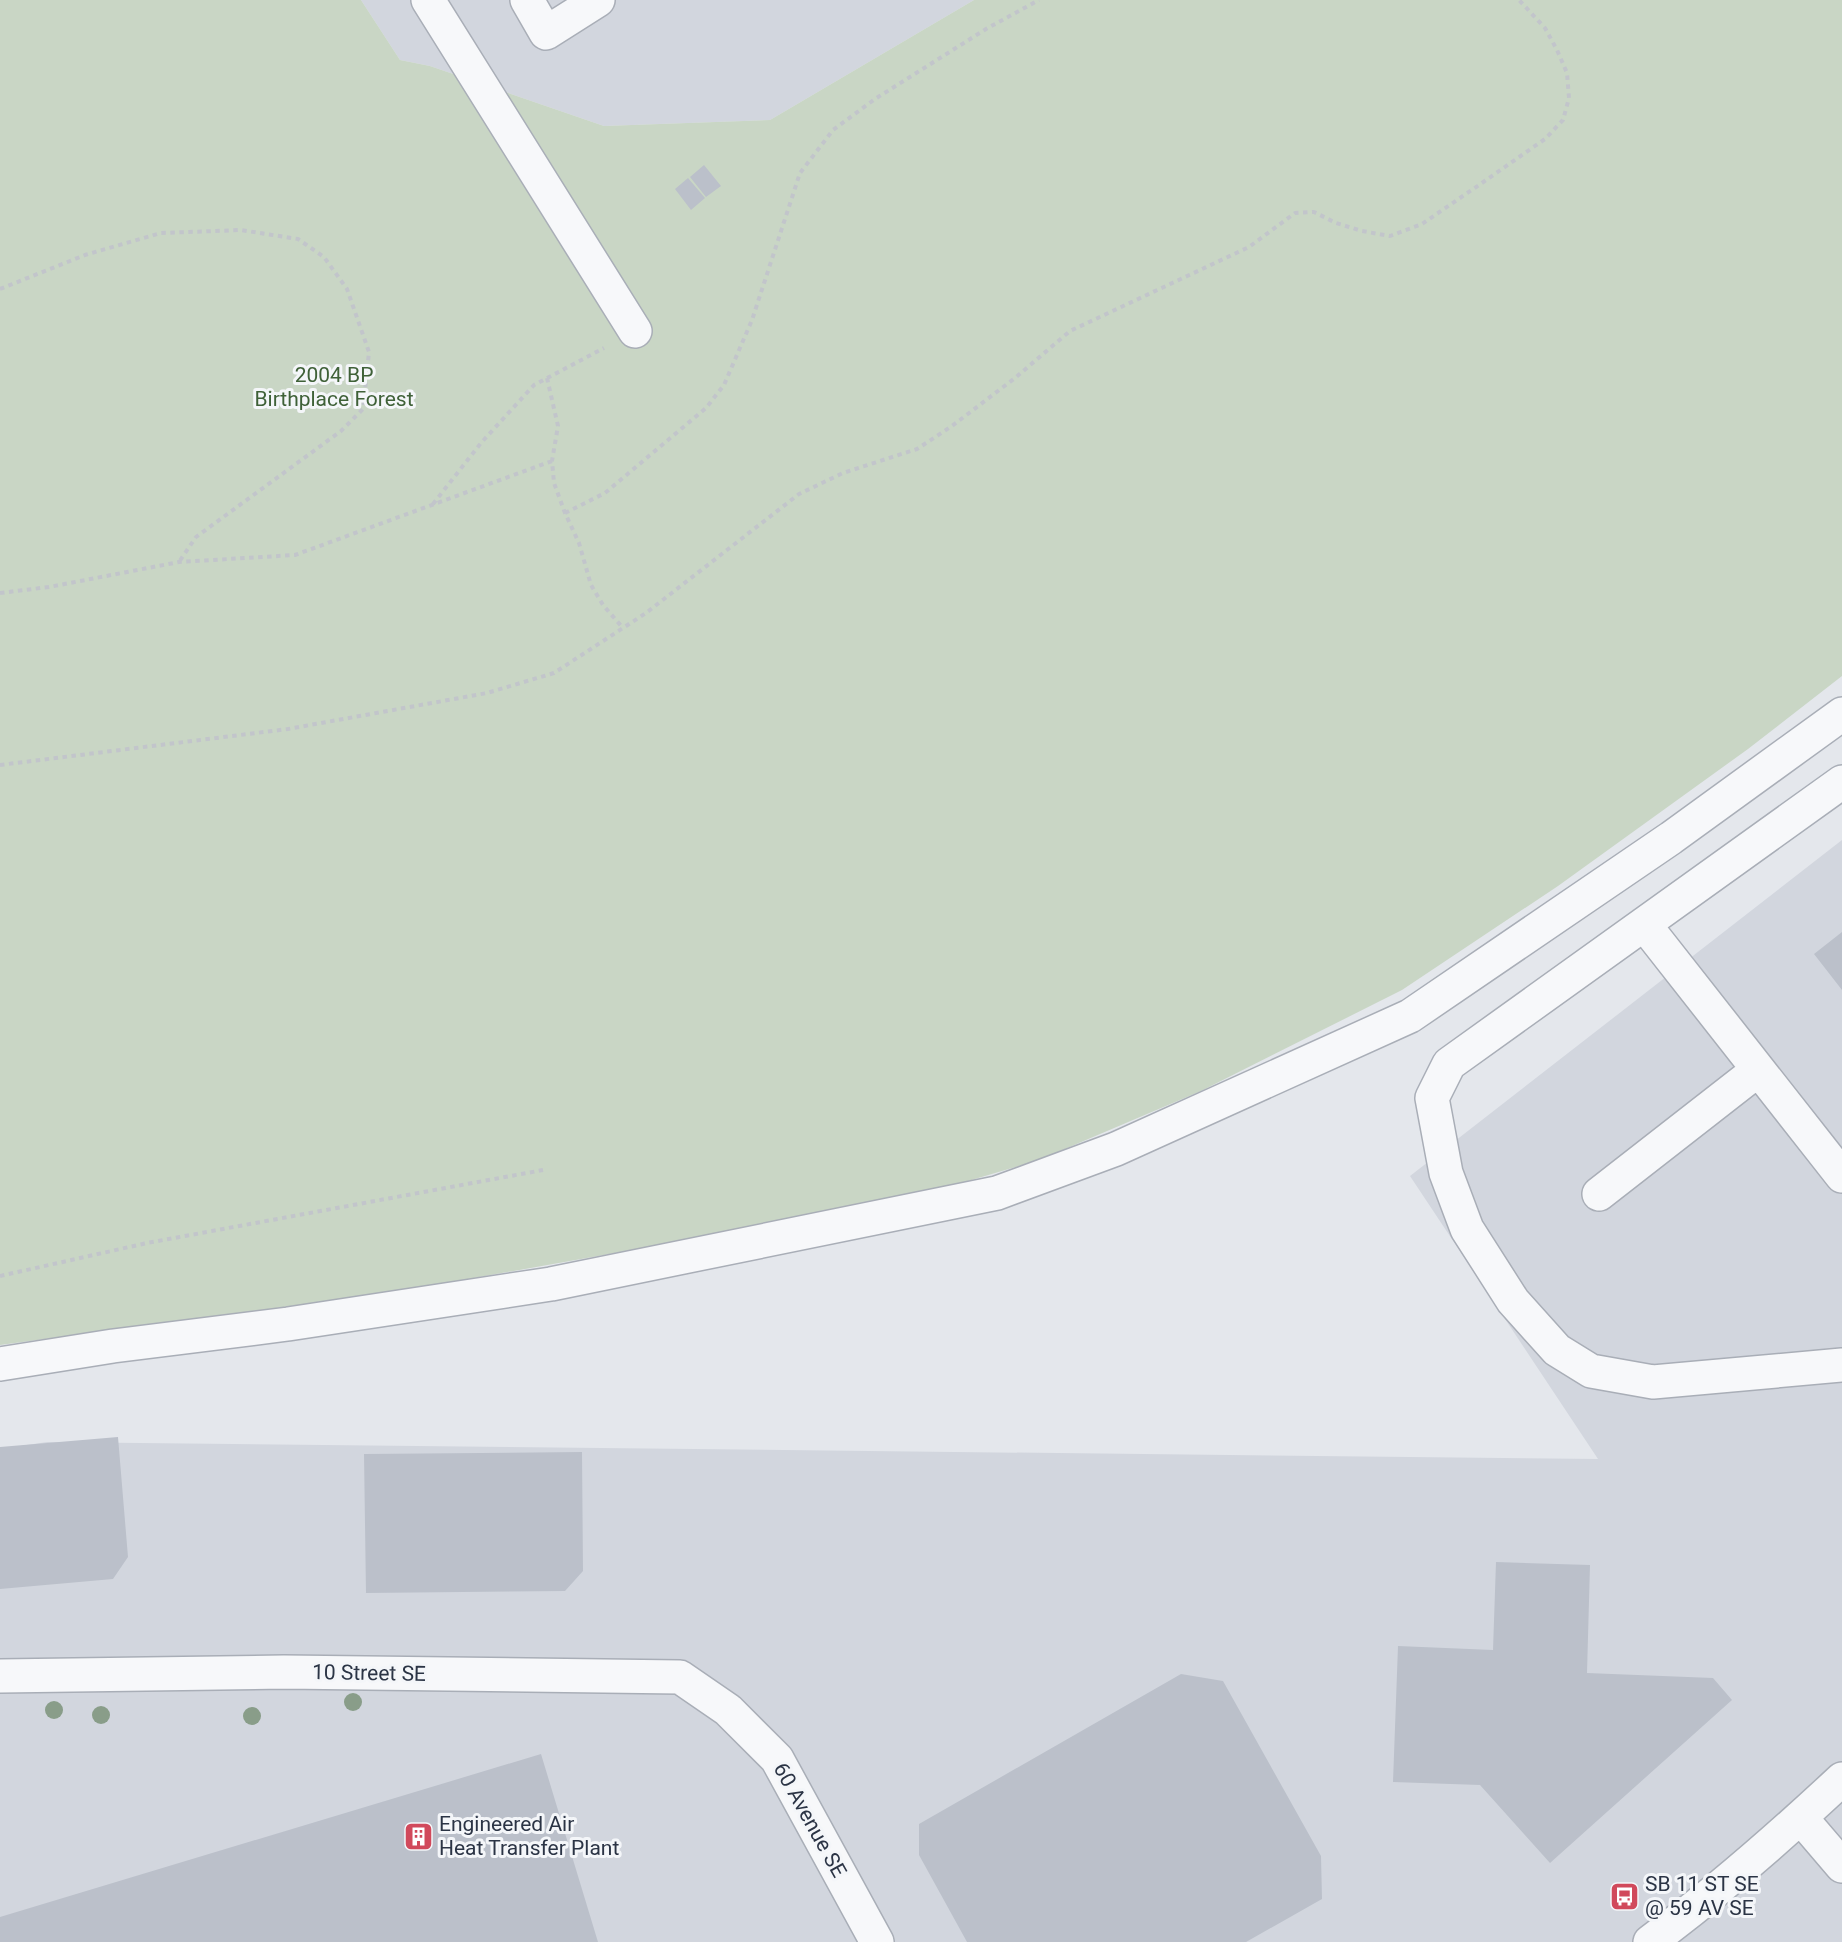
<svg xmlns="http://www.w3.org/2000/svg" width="1842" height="1942" font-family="Roboto,sans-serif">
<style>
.built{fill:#d2d6de}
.green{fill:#c9d6c5}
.building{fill:#bbc0ca}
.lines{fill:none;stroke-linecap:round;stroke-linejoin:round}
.minor-casing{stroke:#a9aeb7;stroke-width:36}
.path{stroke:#c2c5cb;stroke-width:4;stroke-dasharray:4.5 4.5;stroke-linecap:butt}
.minor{stroke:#f7f8fa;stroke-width:33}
.tree{fill:#899d89}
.labels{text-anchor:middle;stroke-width:6;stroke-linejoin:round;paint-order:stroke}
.park-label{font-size:21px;fill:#3f6138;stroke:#f4f6f9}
.street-label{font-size:21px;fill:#2b3445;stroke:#f4f6f9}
.poi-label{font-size:21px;fill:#2b3445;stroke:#f4f6f9;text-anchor:start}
</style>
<rect width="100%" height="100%" fill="#e4e7ec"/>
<path class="built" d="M361,0H974L770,120L604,126L430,66L400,60Z
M1842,840V1942H0V1449L47,1442L1598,1459L1410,1176Z"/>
<path class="green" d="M0,0H361L400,60L430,66L604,126L770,120L974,0H1842V676L1748,749L1558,886L1402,990L1201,1091L1039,1160L924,1194L733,1232L395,1292L0,1345Z"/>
<path class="building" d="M704,165L721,186L706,197L690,177Z
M688,178L705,198L691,210L675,189Z
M1842,932V990L1814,954Z
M118,1437L128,1557L113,1579L0,1589V1447Z
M582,1452L583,1571L565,1591L366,1593L364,1454Z
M1496,1562L1590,1565L1587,1673L1713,1678L1732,1700L1550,1863L1480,1785L1393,1782L1398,1646L1493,1650Z
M1181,1674L1223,1681L1321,1856L1322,1899L1246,1942H967L919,1855V1824Z
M541,1754L598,1942H0V1917Z"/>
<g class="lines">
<defs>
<path id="minor" d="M428,0L635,331
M527,0L546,33L598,0
M1842,782L1449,1064L1432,1098L1446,1173L1467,1229L1513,1301L1557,1350L1591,1371L1653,1382L1842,1365
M1644,924L1842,1176
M1599,1194L1758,1070
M0,1364L113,1346L288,1324L551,1284L997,1193L1116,1149L1410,1016L1671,838L1842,714
M0,1676L284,1672L680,1677L728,1710L777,1759L877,1942
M1801,1818L1842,1866
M1650,1942C1717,1892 1781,1836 1842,1779"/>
</defs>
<use href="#minor" class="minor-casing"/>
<path class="path" d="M0,289L85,255L161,233L241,230L298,239L324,257L347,289L369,352L363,409L341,431L196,537L179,562
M547,378L558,426L552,461L554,483L565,513L579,543L591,585L603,605L623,628
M433,504L481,443L534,385L604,348
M565,513L605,493L706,408L724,385L752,320L800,173L833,130L875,99L986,29L1039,0
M0,593L49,587L179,562L295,555L552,461
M0,765L288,729L487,693L554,673L646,613L799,494L843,473L917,449L952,426L1015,378L1070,331L1249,247L1295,213L1314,212L1336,223L1362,231L1390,236L1422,224L1479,185L1545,139L1563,120L1569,98L1567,73L1557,50L1545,28L1519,0
M0,1276L147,1243L543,1170"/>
<use href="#minor" class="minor"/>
</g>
<g class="tree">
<circle cx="353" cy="1702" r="9"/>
<circle cx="54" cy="1710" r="9"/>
<circle cx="101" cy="1715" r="9"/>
<circle cx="252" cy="1716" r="9"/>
</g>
<defs>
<symbol id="building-square" viewBox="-11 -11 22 22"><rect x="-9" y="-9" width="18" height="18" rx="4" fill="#d1495b" stroke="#f4f6f9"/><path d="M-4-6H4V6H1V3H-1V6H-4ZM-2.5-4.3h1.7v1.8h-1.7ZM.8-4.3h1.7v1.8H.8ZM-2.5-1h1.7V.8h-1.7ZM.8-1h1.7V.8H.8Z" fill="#fff"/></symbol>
<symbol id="bus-square" viewBox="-11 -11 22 22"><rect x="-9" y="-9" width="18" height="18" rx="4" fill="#d1495b" stroke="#f4f6f9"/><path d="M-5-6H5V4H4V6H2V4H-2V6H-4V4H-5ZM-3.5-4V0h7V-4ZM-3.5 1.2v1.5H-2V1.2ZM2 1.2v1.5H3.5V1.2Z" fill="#fff"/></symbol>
</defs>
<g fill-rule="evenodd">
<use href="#building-square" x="402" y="1820" width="33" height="33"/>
<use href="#bus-square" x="1608" y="1880" width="33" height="33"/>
</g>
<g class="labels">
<g class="park-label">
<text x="334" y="382">2004 BP<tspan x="334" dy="24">Birthplace Forest</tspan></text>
</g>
<g class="street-label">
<text transform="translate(369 1673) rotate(1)" y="7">10 Street SE</text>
<text transform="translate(810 1820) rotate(61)" y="7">60 Avenue SE</text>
</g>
<g class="poi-label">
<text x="439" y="1831">Engineered Air<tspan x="439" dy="24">Heat Transfer Plant</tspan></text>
<text x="1645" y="1891">SB 11 ST SE<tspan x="1645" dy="24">@ 59 AV SE</tspan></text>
</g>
</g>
</svg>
